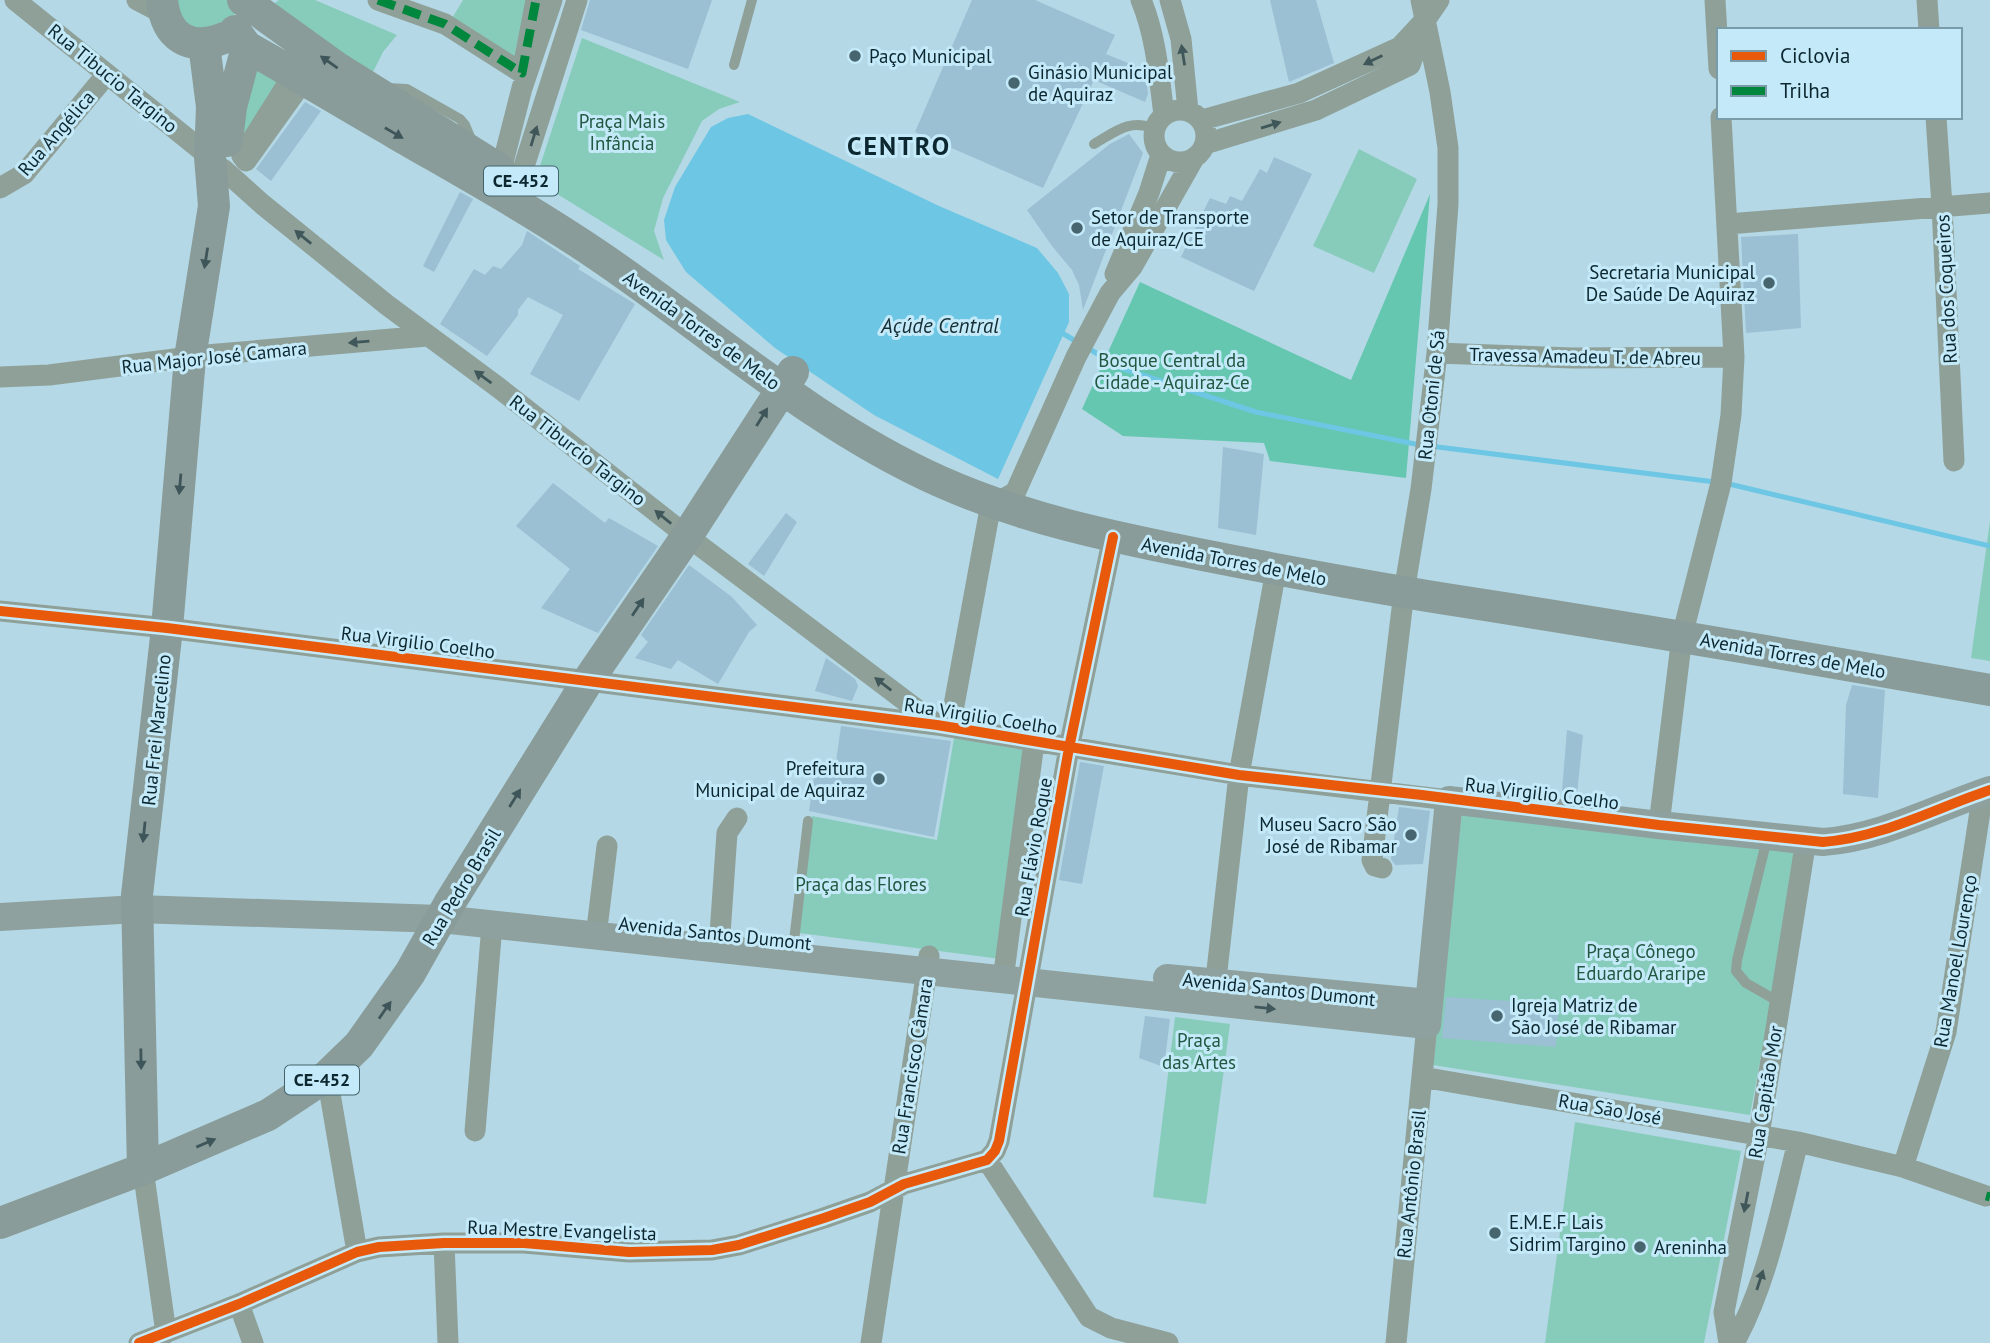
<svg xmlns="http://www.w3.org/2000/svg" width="1990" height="1343" font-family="'PT Sans',sans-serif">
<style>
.green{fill:#87ccbb}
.forest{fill:#65c7b0}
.water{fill:#6cc6e4}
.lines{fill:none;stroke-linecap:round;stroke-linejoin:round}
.stream{stroke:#6cc6e4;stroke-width:5}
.building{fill:#9bbfd3}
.lane{stroke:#8fa099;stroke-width:10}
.street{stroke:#8fa099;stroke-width:21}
.secondary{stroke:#8ea19e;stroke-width:28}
.primary{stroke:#899c99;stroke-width:32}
.quiet{stroke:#00873e;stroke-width:9;stroke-dasharray:18 9;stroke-linecap:butt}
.cycleway-casing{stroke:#c4eaf9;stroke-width:15}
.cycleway{stroke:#e8590c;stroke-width:10}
.oneway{fill:#40575a}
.oneway2{fill:#3e565a}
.oneway3{fill:#40585c}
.poi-dot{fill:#47656f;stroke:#c4eaf9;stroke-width:2.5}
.labels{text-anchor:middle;stroke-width:6;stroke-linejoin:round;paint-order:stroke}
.shield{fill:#c4eaf9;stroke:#43626c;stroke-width:2}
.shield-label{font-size:18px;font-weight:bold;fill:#0c2730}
.poi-label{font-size:19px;fill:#0c2730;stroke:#c4eaf9;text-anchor:start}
.street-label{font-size:19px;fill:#0c2730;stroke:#c4eaf9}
.park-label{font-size:19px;fill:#225841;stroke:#c4eaf9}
.water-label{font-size:21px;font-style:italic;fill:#152e36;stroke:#c4eaf9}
.district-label{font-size:26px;font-weight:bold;letter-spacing:2px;fill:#0c2730;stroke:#c4eaf9}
</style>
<rect width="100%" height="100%" fill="#b4d8e5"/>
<path class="green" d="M172,0H238C237,29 212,27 189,30Z
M279,0H315L397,35L383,52L373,72L268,8Z
M463,0H532L520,69L448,25Z
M582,38L740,102L719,109L702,121L663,198L654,231L664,260L541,184L538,172Z
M256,67L288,81L241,156L248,77Z
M1359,149L1417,179L1374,273L1313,246Z
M1990,521V661L1971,658Z
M954,738L1030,751L1001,959L799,933L812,816L937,840Z
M1462,812L1800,846L1750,1115L1433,1065Z
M1175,1017L1230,1024L1206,1204L1153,1197Z
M1575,1122L1741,1151L1704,1343H1545Z"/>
<path class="forest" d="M1430,194L1406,478L1270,461L1264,443L1123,436L1082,409L1140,282L1351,380Z"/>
<path class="water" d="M748,114L939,206L1037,248L1058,273L1069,294V322L998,479L874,415L775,348L686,272L666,240L664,220L675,187L711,127L728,118Z"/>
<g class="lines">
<path class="stream" d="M1059,331L1077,342
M1086,347L1121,368L1256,412L1420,445
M1430,446L1715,482
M1725,483L1990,546"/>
</g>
<path class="building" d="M590,0H712L688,69L581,30Z
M972,0H1035L1115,35L1106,54L1145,70L1148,94L1145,102L1094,80L1043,188L915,132Z
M1270,0H1316L1334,63L1289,82Z
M305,102L321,111L271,181L256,169Z
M1129,134L1143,153L1083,310L1079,285L1072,270L1052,246L1027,210L1110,144Z
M1274,157L1312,174L1254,291L1181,257L1210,198L1226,204L1230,196L1242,201L1260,169L1267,173Z
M460,192L473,199L434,272L423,266Z
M527,231L580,266L578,269L635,304L579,401L530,374L563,315L528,297L518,310V315L487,356L440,324L474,269L485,275L493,266L501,269L522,245Z
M1798,234L1801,328L1746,333L1741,237Z
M1223,447L1264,454L1256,535L1218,528Z
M553,483L605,523L609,518L658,546L598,633L541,608L570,569L516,526Z
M786,513L797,522L764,576L748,564Z
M689,565L732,597L757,625L749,632L718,684L678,660L671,669L635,658L648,642L641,635Z
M826,658L855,679L858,686L852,701L815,691Z
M1852,685L1885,690L1878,798L1843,794L1846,705Z
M841,726L951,741L934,837L809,811L816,765L835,769Z
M1567,730L1583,735L1577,794L1562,791Z
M1080,762L1104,766L1082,884L1059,880Z
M1399,807L1430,811L1423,864L1395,865L1391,859Z
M1446,997L1559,1004L1556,1047L1442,1038Z
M1145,1016L1170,1019L1164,1067L1139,1058Z"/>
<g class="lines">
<path class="lane" d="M734,65L752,0
M387,88L407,89L460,119L465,125L473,144
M1094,144C1115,132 1130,118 1154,129
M1767,839L1737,960L1736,971L1746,983L1779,1002
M794,941L808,821"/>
<path class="street" d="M15,0L210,157
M137,0L164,14
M378,0L445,24L522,73L536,0
M1141,0C1156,36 1159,76 1164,115
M1170,0L1181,39L1188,111
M1715,0L1719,69
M1927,0L1929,30
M290,80L299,87L246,161L242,156Z
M1154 136a26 26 0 1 1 52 0a26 26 0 1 1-52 0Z
M1936,117L1942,206L1954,461
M1202,120L1299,93L1400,47L1426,19L1439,0
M1205,144L1316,110L1410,65L1423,27
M223,169L262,204L387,305L499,388L687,536L936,724
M498,182L522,88L552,0
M0,188L24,174L107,74
M513,201L577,0
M1728,224L1990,203
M1115,274L1149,193L1161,155
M1437,353L1573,358L1734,357
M0,377L49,375L206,355L427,336
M0,611L167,628L937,725L1239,775L1449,800
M950,727L990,509C997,498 1008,499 1016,491L1076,357L1110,293L1132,267L1194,158
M1659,825L1682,636L1721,483L1731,415L1734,357L1721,117
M1382,868L1375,866L1372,860L1404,592L1421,489L1437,353L1448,204V148L1440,92L1421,0
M598,920L607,846
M720,934L727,833L737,818
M1003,980L1034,742
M1214,997L1239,775L1276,570
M327,1076L357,1252
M1422,1077L1798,1142L1903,1167L1986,1196
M475,1131L492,925
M987,1160L1089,1317L1111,1328L1168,1343
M1903,1167L1946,1032L1983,792
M143,1169L166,1333
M444,1243L448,1343
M239,1304L253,1343
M139,1343L239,1304L357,1252L379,1247L444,1243H524L629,1252L712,1250L739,1245L824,1218L870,1202L904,1184L987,1160L995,1151L999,1141L1069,748L1113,537
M871,1343L929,956
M1396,1343L1427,1025
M1729,1343L1724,1312L1759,1135L1806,840
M1734,1343C1767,1284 1781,1208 1798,1142"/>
<path class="secondary" d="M0,917L137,909L441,919L1427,1025L1449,800L1659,825L1823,842C1881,838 1936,808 1990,790
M1167,978L1429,1003"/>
<path class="primary" d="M162,0C166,37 189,52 224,38
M243,0L336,67L499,169
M235,31L247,47C297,75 346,105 395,133C464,173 533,211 599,256C711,332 814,425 939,481C1024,519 1113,537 1203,555C1284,571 1365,586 1446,599C1628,627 1809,658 1990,690
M227,141L231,107L247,47
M143,1169L137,895L167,628L190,358L214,206L210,157L212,107L204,44
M0,1223L143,1169L268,1115L327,1076L359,1045L410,973L449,904L587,682L687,536L793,372"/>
<path class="quiet" d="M378,0L445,24L522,73L536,0
M1986,1196L1990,1197"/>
<defs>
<path id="cycleway" d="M0,611L167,628L937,725L1239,775L1422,795L1659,825L1823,842C1881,838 1936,808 1990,790
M139,1343L239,1304L357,1252L379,1247L444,1243H524L629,1252L712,1250L739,1245L824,1218L870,1202L904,1184L987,1160L995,1151L999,1141L1069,748L1113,537"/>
</defs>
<use href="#cycleway" class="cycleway-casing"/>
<use href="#cycleway" class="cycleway"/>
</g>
<defs><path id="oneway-solid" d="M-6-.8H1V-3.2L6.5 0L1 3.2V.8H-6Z" transform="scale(1.75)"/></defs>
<g class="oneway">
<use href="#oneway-solid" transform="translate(1183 55) rotate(-99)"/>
<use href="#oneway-solid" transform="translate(1373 60) rotate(154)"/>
<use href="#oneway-solid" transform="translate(1271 125) rotate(-17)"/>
<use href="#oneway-solid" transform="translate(534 136) rotate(-73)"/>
<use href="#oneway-solid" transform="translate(303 237) rotate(-141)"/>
<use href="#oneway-solid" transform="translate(359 342) rotate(175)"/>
<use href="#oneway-solid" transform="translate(483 377) rotate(-144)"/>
<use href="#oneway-solid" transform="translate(663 517) rotate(-141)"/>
<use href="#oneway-solid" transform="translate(883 684) rotate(-142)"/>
<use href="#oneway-solid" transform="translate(1746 1202) rotate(101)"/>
<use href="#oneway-solid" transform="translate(1760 1280) rotate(-72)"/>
</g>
<g class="oneway2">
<use href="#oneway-solid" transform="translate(329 62) rotate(-145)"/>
<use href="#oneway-solid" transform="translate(394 133) rotate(30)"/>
<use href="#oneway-solid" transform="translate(206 258) rotate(99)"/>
<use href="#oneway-solid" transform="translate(762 417) rotate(-58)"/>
<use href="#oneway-solid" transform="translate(180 484) rotate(95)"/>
<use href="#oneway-solid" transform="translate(638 607) rotate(-56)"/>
<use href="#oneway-solid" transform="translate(515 798) rotate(-58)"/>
<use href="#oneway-solid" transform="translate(144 832) rotate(96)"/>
<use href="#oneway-solid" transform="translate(385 1010) rotate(-55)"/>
<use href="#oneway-solid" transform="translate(141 1059) rotate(89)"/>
<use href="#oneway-solid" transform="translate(206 1143) rotate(-23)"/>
</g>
<use class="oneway3" href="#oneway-solid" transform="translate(1265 1008) rotate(6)"/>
<g class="poi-dot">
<circle cx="855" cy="56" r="7"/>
<circle cx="1014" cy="83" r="7"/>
<circle cx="1077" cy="228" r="7"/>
<circle cx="1769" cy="283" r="7"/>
<circle cx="879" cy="779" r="7"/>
<circle cx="1411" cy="835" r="7"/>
<circle cx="1497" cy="1016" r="7"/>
<circle cx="1495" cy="1233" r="7"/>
<circle cx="1640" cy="1247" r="7"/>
</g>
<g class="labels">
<g class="shield">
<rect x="484" y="166.5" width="74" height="29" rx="5"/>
<rect x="285" y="1065.5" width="74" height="29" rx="5"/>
</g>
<g class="shield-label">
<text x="521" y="187">CE-452</text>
<text x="322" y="1086">CE-452</text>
</g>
<g class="poi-label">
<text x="869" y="63">Paço Municipal</text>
<text x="1028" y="79">Ginásio Municipal<tspan x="1028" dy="22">de Aquiraz</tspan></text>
<text x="1091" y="224">Setor de Transporte<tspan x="1091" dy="22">de Aquiraz/CE</tspan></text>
<text x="1755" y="279" text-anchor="end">Secretaria Municipal<tspan x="1755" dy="22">De Saúde De Aquiraz</tspan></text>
<text x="865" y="775" text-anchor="end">Prefeitura<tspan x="865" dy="22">Municipal de Aquiraz</tspan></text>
<text x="1397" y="831" text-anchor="end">Museu Sacro São<tspan x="1397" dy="22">José de Ribamar</tspan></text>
<text x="1511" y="1012">Igreja Matriz de<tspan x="1511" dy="22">São José de Ribamar</tspan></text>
<text x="1509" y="1229">E.M.E.F Lais<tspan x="1509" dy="22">Sidrim Targino</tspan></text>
<text x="1654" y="1254">Areninha</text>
</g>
<g class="street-label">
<text transform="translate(113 78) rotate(39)" y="7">Rua Tibucio Targino</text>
<text transform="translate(56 133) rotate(-49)" y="7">Rua Angélica</text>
<text transform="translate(1946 289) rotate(-93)" y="7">Rua dos Coqueiros</text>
<text transform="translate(702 330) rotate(36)" y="7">Avenida Torres de Melo</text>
<text transform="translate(1585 356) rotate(1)" y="7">Travessa Amadeu T. de Abreu</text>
<text transform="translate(214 357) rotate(-6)" y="7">Rua Major José Camara</text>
<text transform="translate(1431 395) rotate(-84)" y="7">Rua Otoni de Sá</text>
<text transform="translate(578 450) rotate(38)" y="7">Rua Tiburcio Targino</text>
<text transform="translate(1234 561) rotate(11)" y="7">Avenida Torres de Melo</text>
<text transform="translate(418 642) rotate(7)" y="7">Rua Virgilio Coelho</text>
<text transform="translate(1793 655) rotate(10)" y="7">Avenida Torres de Melo</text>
<text transform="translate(981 716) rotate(9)" y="7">Rua Virgilio Coelho</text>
<text transform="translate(156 730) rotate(-84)" y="7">Rua Frei Marcelino</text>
<text transform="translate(1542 793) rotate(7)" y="7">Rua Virgilio Coelho</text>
<text transform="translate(1033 847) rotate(-80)" y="7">Rua Flávio Roque</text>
<text transform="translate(461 887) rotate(-59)" y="7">Rua Pedro Brasil</text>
<text transform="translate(715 933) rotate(6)" y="7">Avenida Santos Dumont</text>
<text transform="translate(1955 961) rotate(-80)" y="7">Rua Manoel Lourenço</text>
<text transform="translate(1279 989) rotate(6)" y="7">Avenida Santos Dumont</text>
<text transform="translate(912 1066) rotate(-81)" y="7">Rua Francisco Câmara</text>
<text transform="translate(1765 1092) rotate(-81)" y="7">Rua Capitão Mor</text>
<text transform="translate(1610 1109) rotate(10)" y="7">Rua São José</text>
<text transform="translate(1411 1184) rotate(-84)" y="7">Rua Antônio Brasil</text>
<text transform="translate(562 1230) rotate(2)" y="7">Rua Mestre Evangelista</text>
</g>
<g class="park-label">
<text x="622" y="128">Praça Mais<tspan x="622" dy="22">Infância</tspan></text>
<text x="1172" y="367">Bosque Central da<tspan x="1172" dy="22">Cidade - Aquiraz-Ce</tspan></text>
<text x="861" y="891">Praça das Flores</text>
<text x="1641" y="958">Praça Cônego<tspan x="1641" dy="22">Eduardo Araripe</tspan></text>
<text x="1199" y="1047">Praça<tspan x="1199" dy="22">das Artes</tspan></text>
</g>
<g class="water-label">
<text x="940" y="333">Açúde Central</text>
</g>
<g class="district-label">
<text x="899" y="155">CENTRO</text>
</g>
</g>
<rect x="1717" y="28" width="245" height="91" fill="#c4eaf9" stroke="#7a9ca9" stroke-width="2"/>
<rect x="1731" y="51" width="35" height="10" fill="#e8590c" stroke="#7a9ca9" stroke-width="2"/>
<text x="1780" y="63" font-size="21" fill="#0c2730">Ciclovia</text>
<rect x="1731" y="86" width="35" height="10" fill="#00873e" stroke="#7a9ca9" stroke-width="2"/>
<text x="1780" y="98" font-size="21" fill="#0c2730">Trilha</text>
</svg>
